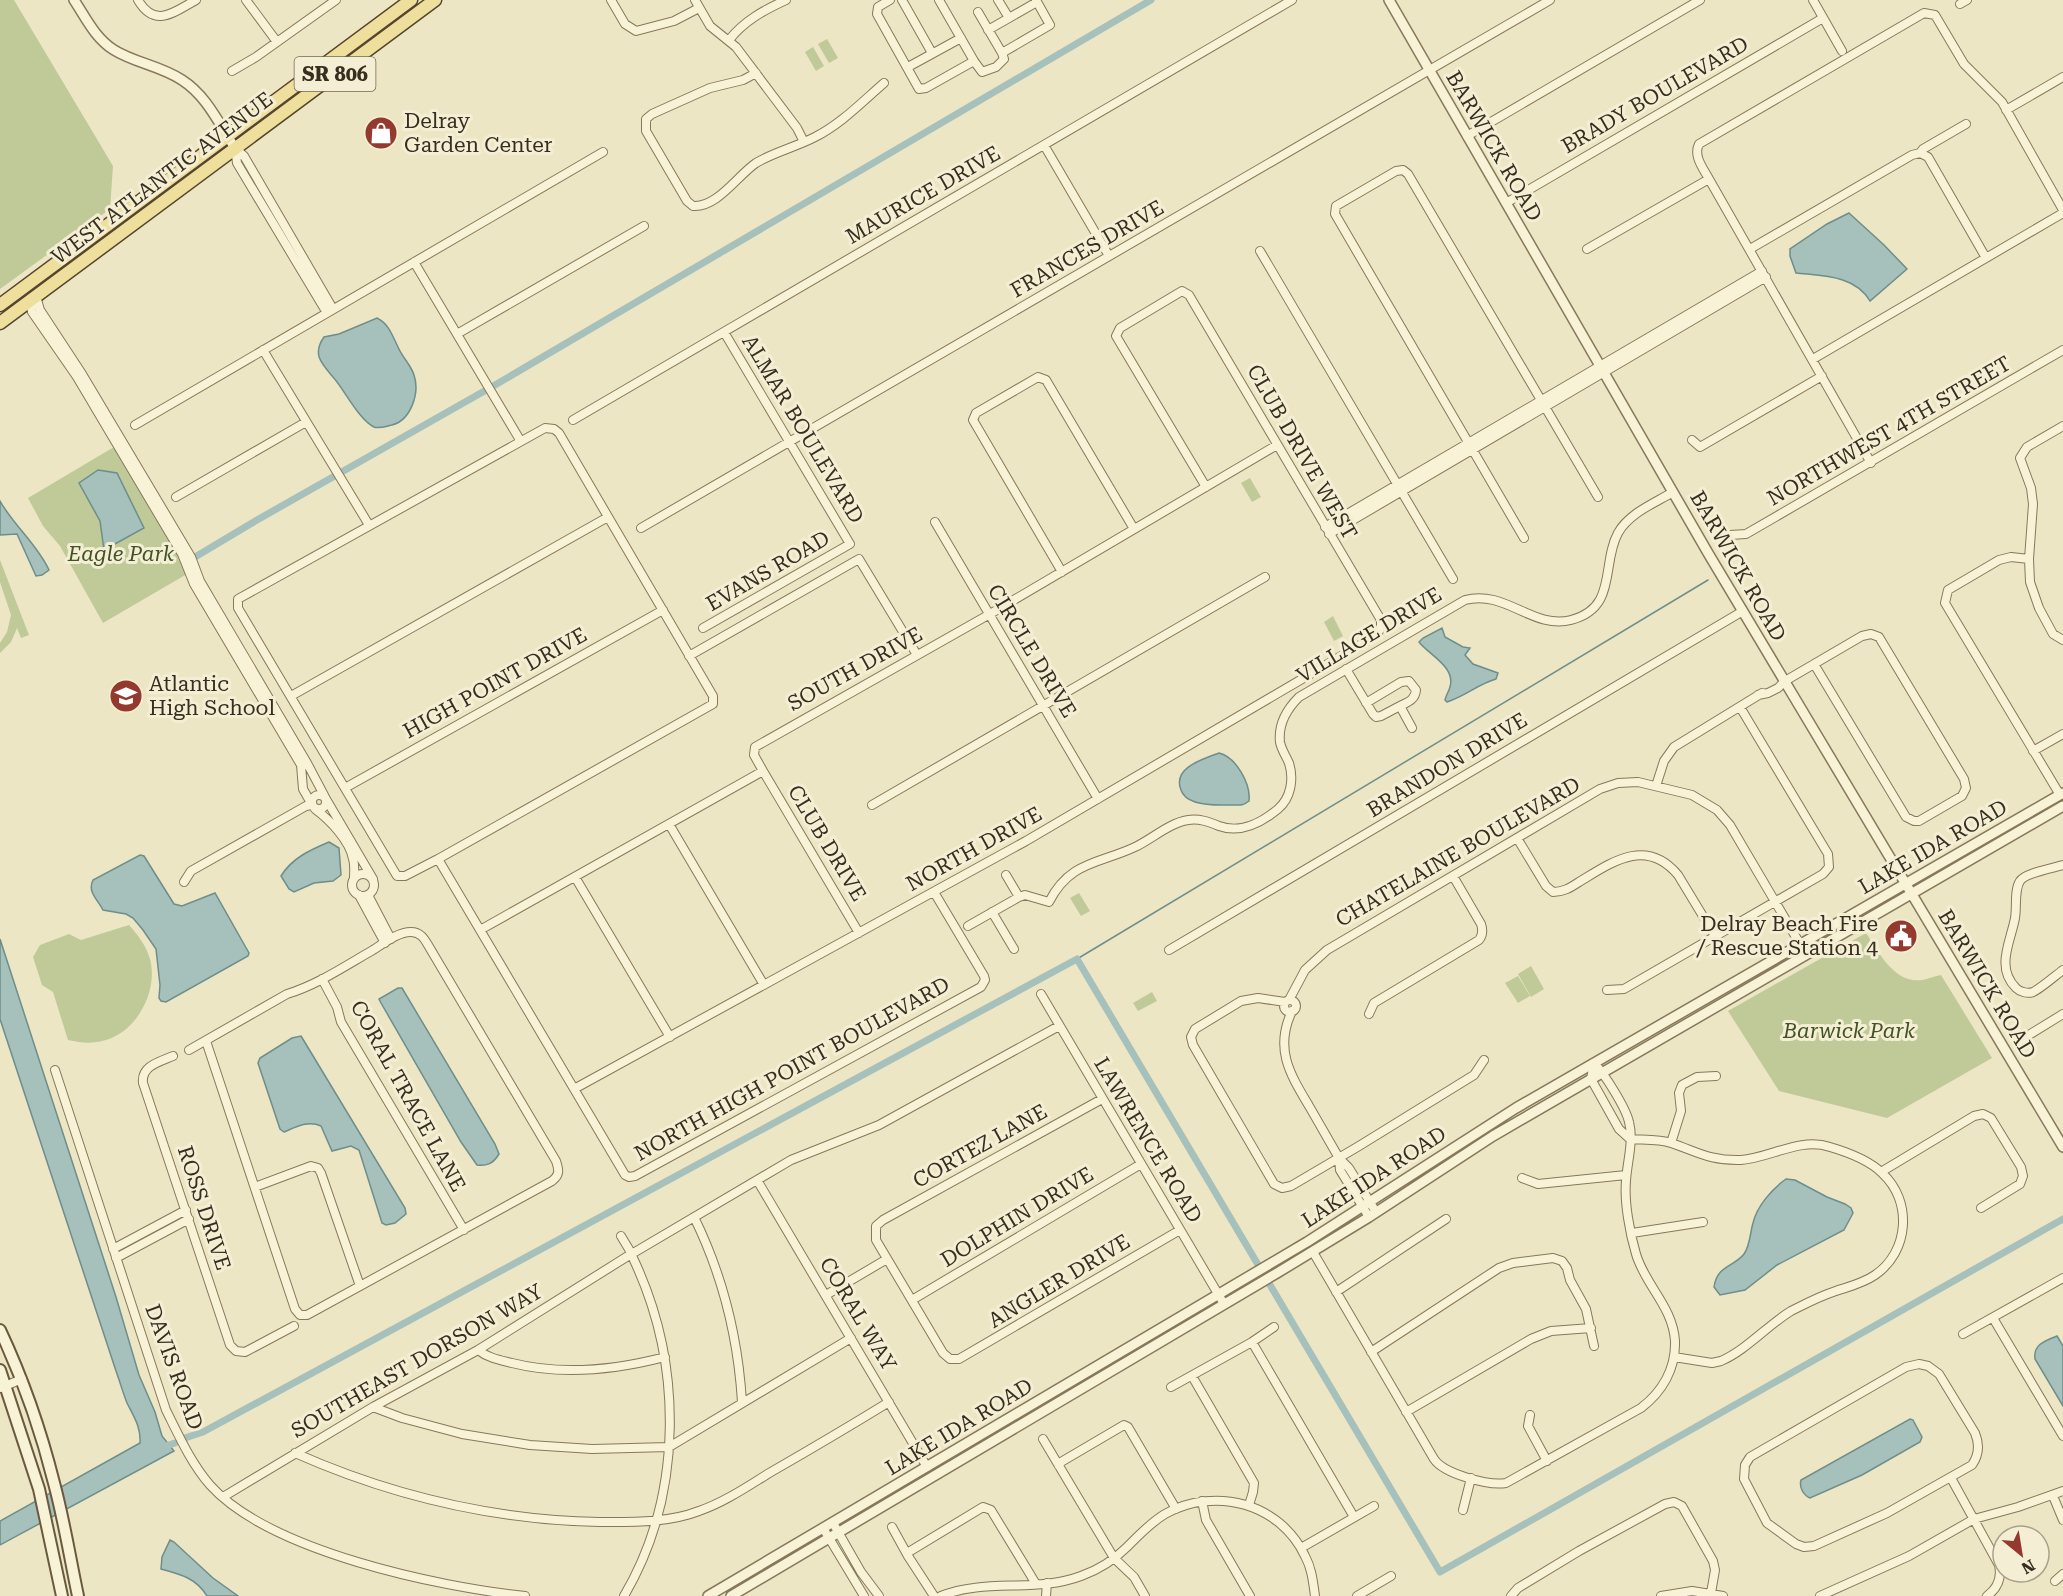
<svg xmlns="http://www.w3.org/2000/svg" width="2063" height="1596" font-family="'Roboto Serif',serif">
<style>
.green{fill:#bfca98}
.water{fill:#a6c0bb;stroke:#6d8e8a;stroke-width:1.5}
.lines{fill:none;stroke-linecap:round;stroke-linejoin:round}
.stream{stroke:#6d8e8a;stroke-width:1.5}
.canal{stroke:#a6c0bb;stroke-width:7}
.minor-casing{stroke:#87785b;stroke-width:10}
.tertiary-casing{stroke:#87785b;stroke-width:12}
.secondary-casing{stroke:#69593e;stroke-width:14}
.primary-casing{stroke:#55452f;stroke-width:15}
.minor{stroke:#f8f2d7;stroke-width:8}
.tertiary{stroke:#f8f2d7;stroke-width:9}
.secondary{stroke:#f8f2d7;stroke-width:10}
.primary{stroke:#efdf9d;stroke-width:12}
.labels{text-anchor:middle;stroke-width:6;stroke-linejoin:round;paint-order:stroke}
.shield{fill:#f4efd4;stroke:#706855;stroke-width:1.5}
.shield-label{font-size:20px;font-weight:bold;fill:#372e1f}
.street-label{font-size:21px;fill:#372e1f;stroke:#f4efd4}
.poi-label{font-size:21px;fill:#372e1f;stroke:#f4efd4;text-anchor:start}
.park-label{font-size:21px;font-style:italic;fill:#425326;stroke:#f4efd4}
</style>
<rect width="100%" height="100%" fill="#ede6c4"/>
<path class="green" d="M0,0H14L113,166L110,209L0,289Z
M827,39L838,58L829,63L818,44Z
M813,47L824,66L816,71L805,52Z
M114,447L185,564L187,574L103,623L60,546L43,526L28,498Z
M1250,478L1261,497L1252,502L1241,483Z
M0,560L29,635L21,638L17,628L11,642L0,653V643L7,632L11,615L0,582Z
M1333,616L1343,636L1334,641L1324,622Z
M1079,893L1090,911L1081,916L1070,898Z
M129,925C137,934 145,944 149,956C160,988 138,1031 106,1040C92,1044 82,1043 68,1040L53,992L42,985L33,957L40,945L69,934L81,940Z
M1866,933C1879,952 1894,984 1922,980C1928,979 1935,976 1941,975L1992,1058L1887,1118L1779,1091L1728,1011Z
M1531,966L1544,989L1531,997L1518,974Z
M1518,976L1530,996L1518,1003L1505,983Z
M1152,992L1157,1001L1138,1011L1133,1003Z"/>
<path class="water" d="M1849,213L1884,245L1907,269L1870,301C1855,275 1822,276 1796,273L1790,256V249L1827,224Z
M377,318C389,324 392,335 398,347C402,357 411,365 414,375C420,393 411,420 392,425C387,426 379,429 374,427C359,420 344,389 333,377C321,363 312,354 324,337L339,334Z
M98,470L117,473L144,528L104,550L100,521L79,483Z
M0,501C14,526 37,544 49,570L42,575L36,576L17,534L0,535Z
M1442,628L1445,637L1463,647L1470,648L1465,655L1473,664L1498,673L1496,679C1478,684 1466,696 1447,702L1445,700C1446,695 1449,691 1450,687C1456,667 1429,655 1419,642L1423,638Z
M1219,753C1236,757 1251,784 1249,801C1243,806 1239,805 1232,805C1220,805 1207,806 1195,802C1189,800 1183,796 1181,790C1172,768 1203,759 1219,753Z
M329,842L339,848L341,875L333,881L314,883L294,892L289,889L281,876C292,858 310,850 329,842Z
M140,855L144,856L174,904L182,906L215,893L249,953L248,956L166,1002L161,1001L159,998L160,985L156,949L143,930L133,918L126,914L103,910C98,900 87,892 93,880Z
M0,939L116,1297L139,1375L155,1412L162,1436L174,1451L0,1545V1521L140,1443C141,1427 134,1417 127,1403C123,1393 120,1382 116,1371L0,1019Z
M398,988H402L495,1144L499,1154C493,1164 487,1166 477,1165L461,1142L381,1003L379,999Z
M301,1036L405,1208L406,1214L395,1223L386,1225L382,1223L359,1150L351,1146L332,1151L321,1126C308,1120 296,1127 284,1132L280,1129L258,1063L260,1058L292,1038Z
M1786,1179L1795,1180L1827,1197L1845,1204L1851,1208L1853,1213L1844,1230L1777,1265L1745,1290L1720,1295L1714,1287C1717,1265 1734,1267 1744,1254C1750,1246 1750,1233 1753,1223C1757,1206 1772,1189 1786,1179Z
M2057,1336L2063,1346V1406L2035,1359C2033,1345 2044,1341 2057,1336Z
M1910,1419L1913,1420L1922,1437L1920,1442L1862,1475L1810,1498C1803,1495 1799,1487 1801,1480Z
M170,1540L174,1542L213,1578L238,1596H207C196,1578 180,1574 161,1569L162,1557Z"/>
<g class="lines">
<path class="stream" d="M1077,959L1708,580"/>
<path class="canal" d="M195,557L257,520L495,385L1151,0
M185,1438L203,1432L1077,959L1440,1572L2063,1219
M160,1448L175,1443"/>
<defs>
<path id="minor" d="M138,0C155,29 174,12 196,0
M246,0L277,42
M611,0L625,24L636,31L674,21L699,8
M695,0L710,26L736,47L797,128L804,142
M890,0L878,7L877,14L919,89L926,88L974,61
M902,0L932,53
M939,0L974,61L982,72L996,67L1004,59L1002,53L1050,25L1036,0
M998,0L1009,18
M1813,0L1842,51
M1960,4L1967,0
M978,12L1002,53
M988,30L1037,2
M729,40C744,21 764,10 786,0
M908,67L961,38
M232,71L256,57L336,0
M756,73L743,80L710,88L652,114L646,119V131L687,201L693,206C717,208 738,175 756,163C774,152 796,147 815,137C841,124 862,102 884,83
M2006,110L2063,77
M1467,136L1700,0
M1044,145L1109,256
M235,148L237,163L327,313
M235,148L244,156L333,309
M1920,153L1928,157L1986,258
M1506,203L1823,18
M1587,249L1709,179
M1750,249L1912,155L1920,153L1923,149L1966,124
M1260,251L1453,579
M414,262L520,440
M36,296L40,310L82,374L191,557L200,581L307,763L325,797
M30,301L32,312L77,377L182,554L194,584L301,765L303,789L311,803
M457,334L644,226
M263,350L369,525
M1813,359L2063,213
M573,420L1292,0
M135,425L603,152
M2063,426L2027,447L2020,458L2031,488L2033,504L2029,559L2030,582L2039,608L2053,634L2063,640
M545,428L554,429L559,433L713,696V704L438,859L405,876H397L238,608V599Z
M1692,440L1700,447L1822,376
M1871,463L1709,179C1703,168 1693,156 1699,144L1924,13L1935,15L1964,64L2002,102L2063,210
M176,497L306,422
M935,522L1098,799
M1325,527L1762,271
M641,528L1550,0
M1329,534L1766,277
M1730,535L1746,534L2063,350
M1524,538L1335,214L1336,206L1396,171L1403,170L1408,174L1598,497
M2029,559L2011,557L1999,560L1948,590L1945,603L2060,795
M1062,572L973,420L976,413L1038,377L1046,380L1134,529
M703,628L850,544L724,332
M689,656L859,559L917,655
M1346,669L1373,714L1376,717L1381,716L1400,706L1412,728
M1758,695L1768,693L1778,688L1785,681L1862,636L1871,634L1879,637L1964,779L1966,788L1962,796L1919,821H1914L1906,817L1814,664
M291,696L608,517
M1366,703L1401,682L1409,681L1416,690C1415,700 1408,702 1400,706
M2033,751L2063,734
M1656,786L1664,761L1674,747L1762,693
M345,788L663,610
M312 802a7 7 0 1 1 14 0a7 7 0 1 1-14 0Z
M326,799L373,879
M872,805L1265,577
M315,809C330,820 350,841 353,859C355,865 354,872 354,879
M669,824L764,985
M1517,838L1546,886L1553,892C1563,892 1570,888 1579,882C1612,862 1646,837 1678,875L1715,936
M438,859L625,1175L629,1177L635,1176L981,987L985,980L984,976L934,892
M2063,865C2053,868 2025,873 2020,881C2014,890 2017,907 2015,918C2011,941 1995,967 2016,988C2020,992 2028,994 2033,992C2040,989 2056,975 2063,970
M352 885a11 11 0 1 1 22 0a11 11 0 1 1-22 0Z
M1006,875L1019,897
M575,877L670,1037
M184,882L191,871L306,806L312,805
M359,895L385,943
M368,895L391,939
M992,912L1014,949
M968,926L1019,897L1025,895L1049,902C1070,861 1099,864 1135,847C1152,839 1169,823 1188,820C1199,818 1209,822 1219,826C1241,834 1261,823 1278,809C1291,798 1294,779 1289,763C1286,756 1281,749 1280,742C1278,724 1287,709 1299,697L1465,600C1505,589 1533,630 1571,620C1618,608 1601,564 1618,533C1629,513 1655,503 1673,492
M480,930L763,771
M859,933L763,771L754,755L755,747L990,614L1277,445
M1169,950L1743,611
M322,979L337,1007L341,1022L464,1230
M1607,990L1624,989L1823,874L1829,867L1828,854L1740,707
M1041,994L1224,1304
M1289,1000L1305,970L1327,950L1600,789L1618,783L1638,782L1692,795L1717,810L1730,825L1800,944
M1284 1006a6 6 0 1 1 12 0a6 6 0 1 1-12 0Z
M1285,1002L1258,998L1241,1001L1195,1029L1191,1037L1193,1045L1274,1184L1282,1188L1291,1186L1359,1146L1474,1075L1484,1060
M1292,1011C1274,1049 1290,1074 1309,1106C1319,1123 1329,1141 1339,1158L1349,1168L1376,1212
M1369,1014L1374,1003L1479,940C1483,935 1483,930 1481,924L1453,876
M2019,1041L2063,1014
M189,1050L287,994C317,985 345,966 373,950C384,943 398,932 411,932C420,932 424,938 428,945L556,1161C559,1170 560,1175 552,1181L307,1315H300L295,1309L206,1041
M173,1056C159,1062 141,1066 143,1083L230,1345L236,1351L245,1352L294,1326
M1594,1063L1591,1079L1619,1129L1630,1139
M55,1070L166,1410C179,1436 191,1463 210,1485C269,1551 438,1587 525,1596
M574,1089L1026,841L1377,635L1381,627V620L1189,295L1182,291L1120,328L1116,336L1206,487
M1102,1099L883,1220L876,1226V1240L943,1353L950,1359H959L1180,1230
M1630,1139C1643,1140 1659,1139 1671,1143C1698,1152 1710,1161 1741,1160C1770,1158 1800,1137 1830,1147C1847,1152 1869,1160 1882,1173C1913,1201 1909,1252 1875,1275C1862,1284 1847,1287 1833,1292C1818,1297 1805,1304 1791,1311C1768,1325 1745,1351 1721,1361L1712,1363L1674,1357
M1671,1143L1681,1111L1679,1093L1682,1085L1697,1077L1716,1076
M1339,1158L1340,1170L1369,1217
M1881,1172L1974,1116L1983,1114L1991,1118L2021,1167L2023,1176L2020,1184L1981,1208
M1522,1178L1538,1184L1626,1175
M757,1180L927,1467
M255,1187L311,1166L318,1168L321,1173L360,1286
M694,1217C723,1276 738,1337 742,1402
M1632,1233L1703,1222
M621,1236L630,1251
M113,1249L186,1210
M635,1252L791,1160L879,1125L1059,1026
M1313,1252L1434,1459C1444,1474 1489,1486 1506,1483L1641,1408C1662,1392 1676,1369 1675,1341C1673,1307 1645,1285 1636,1254C1630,1234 1624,1202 1626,1181C1627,1162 1634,1141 1629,1122C1626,1108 1604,1073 1594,1063
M116,1258L189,1219
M1336,1292L1446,1219
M826,1295L887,1259
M912,1300L1141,1164
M1993,1318L2063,1436
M1963,1334L2063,1278
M1252,1342L1354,1517
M478,1350C488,1358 500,1360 512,1363C563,1376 615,1370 665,1357
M1371,1352L1499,1268L1513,1263L1553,1258L1562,1261L1567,1268L1570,1280L1586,1309L1594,1346
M1919,1364L1928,1366L1939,1374L1975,1433C1980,1445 1979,1455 1972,1465L1887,1513L1814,1546L1804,1547L1796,1544L1767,1523L1744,1479L1745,1465L1750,1457L1906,1367Z
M1192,1376L1254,1483L1253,1492L1249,1505
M1171,1387L1252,1342L1274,1327
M0,1388L22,1379
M373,1407L402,1418L462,1434L530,1445L592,1449L669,1447L851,1338
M1406,1412L1531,1339L1551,1331L1591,1328
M1530,1415L1528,1426L1547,1461
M1043,1439L1114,1558L1134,1577L1145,1596
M295,1453C392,1496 494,1520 600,1522C633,1522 668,1523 699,1511C725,1502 748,1486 771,1472C811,1449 850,1426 889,1402
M1059,1466L1061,1462L1124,1425L1128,1427L1176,1509
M1951,1478L1999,1565C2002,1578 1998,1588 1987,1596
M2053,1496L2063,1520
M223,1497L373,1407L478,1350L628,1256
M1202,1501L1206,1520L1250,1596
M1463,1510L1471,1478
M833,1523L861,1572L879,1596
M892,1527L908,1556L934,1596
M823,1528L864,1596
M1301,1548L1374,1506
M907,1553L983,1507L991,1510L1036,1584
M2055,1581L2063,1574
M624,1596C684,1494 683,1363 633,1258
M941,1596C985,1578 1036,1593 1081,1576C1098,1570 1114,1560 1127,1547C1139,1535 1150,1523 1165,1514C1215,1486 1280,1503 1305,1556C1312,1569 1313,1582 1315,1596
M1046,1596L1047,1583
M1357,1596L1391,1576
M1511,1596L1518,1588L1579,1551L1665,1504L1674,1502L1682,1506L1713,1561L1715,1570L1711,1593
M1661,1596L1692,1591L1723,1596
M1820,1596L1909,1556L1974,1519L2018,1507L2063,1491"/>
<path id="tertiary" d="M74,0C86,18 95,38 114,50C135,63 161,66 182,80C207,96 219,124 235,148
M1389,0L1708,553L2063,1147
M708,1596L1307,1242L1516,1108L2063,793
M731,1596L1277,1273L1369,1217L1493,1136L2063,806"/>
<path id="secondary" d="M0,1330C23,1379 41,1431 54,1483C64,1520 70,1558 78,1596
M0,1370L39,1489L62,1596"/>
<path id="primary" d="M0,305L411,0
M0,323L435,0"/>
</defs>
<use href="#minor" class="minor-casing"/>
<use href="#tertiary" class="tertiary-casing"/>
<use href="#secondary" class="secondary-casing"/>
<use href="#primary" class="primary-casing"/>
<use href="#minor" class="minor"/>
<use href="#tertiary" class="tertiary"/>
<use href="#secondary" class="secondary"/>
<use href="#primary" class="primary"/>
</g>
<defs>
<symbol id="shop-disc" viewBox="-11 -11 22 22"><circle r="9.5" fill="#94392d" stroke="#f4efd4"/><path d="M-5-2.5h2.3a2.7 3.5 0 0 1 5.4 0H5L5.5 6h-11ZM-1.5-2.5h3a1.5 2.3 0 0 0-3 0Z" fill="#fff"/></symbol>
<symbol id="school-disc" viewBox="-11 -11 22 22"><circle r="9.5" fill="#94392d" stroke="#f4efd4"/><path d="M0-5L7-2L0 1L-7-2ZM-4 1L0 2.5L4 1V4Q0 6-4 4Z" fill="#fff"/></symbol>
<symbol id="civic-disc" viewBox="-11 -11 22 22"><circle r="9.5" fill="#94392d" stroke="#f4efd4"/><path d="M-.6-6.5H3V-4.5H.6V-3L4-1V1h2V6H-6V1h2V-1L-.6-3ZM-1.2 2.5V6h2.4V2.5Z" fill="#fff"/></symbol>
</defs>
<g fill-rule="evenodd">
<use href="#shop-disc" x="362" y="114" width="38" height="38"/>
<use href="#school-disc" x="107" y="677" width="38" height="38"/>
<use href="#civic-disc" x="1882" y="917" width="38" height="38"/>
</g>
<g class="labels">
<rect class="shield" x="294.5" y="57" width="81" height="34" rx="4.5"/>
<g class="shield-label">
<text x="335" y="81">SR 806</text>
</g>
<g class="street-label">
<text transform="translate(1655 95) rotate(-30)" y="7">BRADY BOULEVARD</text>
<text transform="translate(1494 146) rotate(60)" y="7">BARWICK ROAD</text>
<text transform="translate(162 178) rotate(-37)" y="7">WEST ATLANTIC AVENUE</text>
<text transform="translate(923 195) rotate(-30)" y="7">MAURICE DRIVE</text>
<text transform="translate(1087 249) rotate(-30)" y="7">FRANCES DRIVE</text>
<text transform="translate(803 429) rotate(59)" y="7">ALMAR BOULEVARD</text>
<text transform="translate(1889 431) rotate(-30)" y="7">NORTHWEST 4TH STREET</text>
<text transform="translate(1302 452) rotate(60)" y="7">CLUB DRIVE WEST</text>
<text transform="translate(1738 566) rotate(60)" y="7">BARWICK ROAD</text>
<text transform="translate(768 571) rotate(-30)" y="7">EVANS ROAD</text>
<text transform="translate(1369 635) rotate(-31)" y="7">VILLAGE DRIVE</text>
<text transform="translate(1032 651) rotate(59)" y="7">CIRCLE DRIVE</text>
<text transform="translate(855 669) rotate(-29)" y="7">SOUTH DRIVE</text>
<text transform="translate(495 683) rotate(-29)" y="7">HIGH POINT DRIVE</text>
<text transform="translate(1447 765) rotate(-31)" y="7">BRANDON DRIVE</text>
<text transform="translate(827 843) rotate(59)" y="7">CLUB DRIVE</text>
<text transform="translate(1933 847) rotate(-30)" y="7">LAKE IDA ROAD</text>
<text transform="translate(974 849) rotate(-29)" y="7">NORTH DRIVE</text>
<text transform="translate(1458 852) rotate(-30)" y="7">CHATELAINE BOULEVARD</text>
<text transform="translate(1987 984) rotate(59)" y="7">BARWICK ROAD</text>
<text transform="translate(792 1069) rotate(-29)" y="7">NORTH HIGH POINT BOULEVARD</text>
<text transform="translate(408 1096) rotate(61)" y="7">CORAL TRACE LANE</text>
<text transform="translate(1148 1140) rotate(59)" y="7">LAWRENCE ROAD</text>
<text transform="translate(980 1146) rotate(-29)" y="7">CORTEZ LANE</text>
<text transform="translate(1374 1177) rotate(-33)" y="7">LAKE IDA ROAD</text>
<text transform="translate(204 1208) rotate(72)" y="7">ROSS DRIVE</text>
<text transform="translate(1017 1217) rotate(-31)" y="7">DOLPHIN DRIVE</text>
<text transform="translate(1059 1281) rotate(-31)" y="7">ANGLER DRIVE</text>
<text transform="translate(858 1314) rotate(59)" y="7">CORAL WAY</text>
<text transform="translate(417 1361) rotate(-30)" y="7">SOUTHEAST DORSON WAY</text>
<text transform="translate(174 1367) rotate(70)" y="7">DAVIS ROAD</text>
<text transform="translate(959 1427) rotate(-31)" y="7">LAKE IDA ROAD</text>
</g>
<g class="poi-label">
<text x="404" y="128">Delray<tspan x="404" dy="24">Garden Center</tspan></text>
<text x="149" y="691">Atlantic<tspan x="149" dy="24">High School</tspan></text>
<text x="1878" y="931" text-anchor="end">Delray Beach Fire<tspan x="1878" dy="24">/ Rescue Station 4</tspan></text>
</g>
<g class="park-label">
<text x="121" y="561">Eagle Park</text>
<text x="1849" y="1038">Barwick Park</text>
</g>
</g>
<g transform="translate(2021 1554) rotate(150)"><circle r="28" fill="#f4efd4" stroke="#a8a28c" stroke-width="1.5"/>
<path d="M0-4.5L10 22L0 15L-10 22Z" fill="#94392d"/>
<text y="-9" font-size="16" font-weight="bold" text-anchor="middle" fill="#372e1f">N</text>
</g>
</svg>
